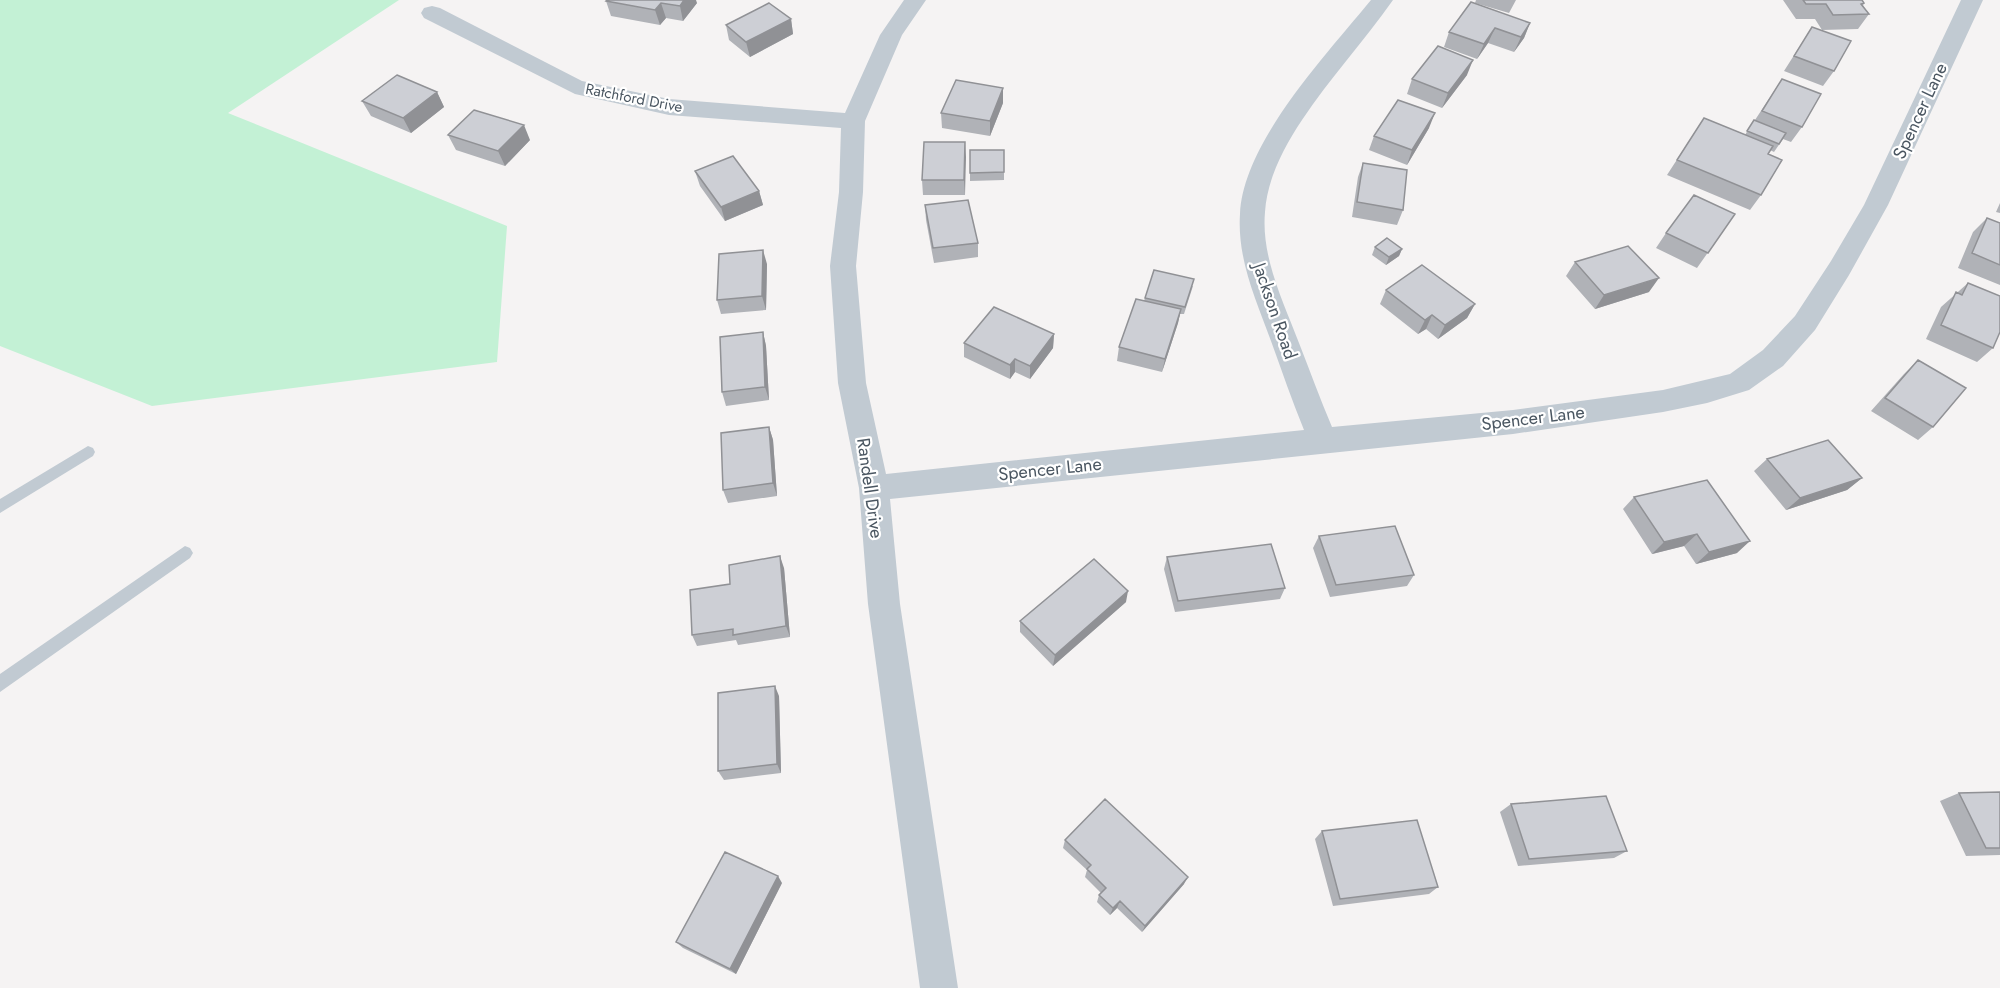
<svg xmlns="http://www.w3.org/2000/svg" width="2000" height="988" font-family="Jost,sans-serif">
<style>
.green{fill:#c3f1d5}
.lines{fill:none;stroke-linecap:round;stroke-linejoin:round}
.service{fill:#c1cad2;fill-rule:evenodd}
.minor{fill:#c1cad2;fill-rule:evenodd}
.wall{fill:#b0b2b7}
.shaded-wall{fill:#909195}
.building{fill:#cdcfd5;stroke:#909195;stroke-width:1.5}
.labels{text-anchor:middle;stroke-width:4.5;stroke-linejoin:round;paint-order:stroke}
.far-street-label{font-size:15px;fill:#4a5661;stroke:#fff}
.street-label{font-size:18px;fill:#4a5661;stroke:#fff}
</style>
<rect width="100%" height="100%" fill="#f5f3f3"/>
<path class="green" d="M0,0H399L228,113L507,226L497,362L152,406L0,346Z"/>
<g class="lines">
<path class="service" d="M88,446L93,448L95,452L93,456L0,513V499Z
M185,546L190,548L193,553L190,558L0,692V674Z"/>
<path class="minor" d="M904,0H926L902,35L865,121L863,192L856,266L866,383L886,474L1304,430C1292,401 1282,371 1271,341C1256,300 1237,259 1240,214C1243,142 1327,54 1371,0H1393C1364,41 1330,78 1302,120C1284,147 1267,179 1265,212C1261,257 1283,301 1299,343C1310,371 1320,399 1332,427L1513,410L1663,390L1730,374L1763,350L1795,316L1831,261L1864,205L1961,0H1983L1888,205L1849,275L1815,330L1783,366L1749,390L1707,403L1663,412L1513,434L890,499L900,604L958,988H920L868,604L859,488L838,383L830,266L839,192L841,128L669,115L575,94L424,18L421,13L424,8L432,6L440,8L582,81L669,99L845,113L880,35Z"/>
</g>
<path class="wall" d="M1476,0H1516L1509,13L1475,3Z
M1783,0H1862L1864,3L1863,6L1869,14L1858,29L1822,30L1815,19H1796Z
M606,1L697,3L683,21L666,18L660,25L611,16Z
M791,19L793,34L750,57L729,40L726,25Z
M1530,23L1524,38L1514,52L1488,43L1477,59L1444,47L1449,32Z
M1812,27L1834,71L1823,86L1784,71Z
M1467,75L1442,108L1407,94L1412,79Z
M1782,79L1802,127L1791,142L1783,139L1774,152L1770,150L1768,154L1761,195L1750,210L1667,175L1704,118L1745,135L1754,120H1755Z
M437,92L444,107L411,133L371,116L362,101Z
M1003,103L990,136L942,128L941,113Z
M1429,128L1407,165L1369,150L1374,136Z
M448,135L530,140L505,166L456,150Z
M965,142V195H923L922,180Z
M970,150H1004V180L970,181Z
M1363,163L1403,210L1397,225L1352,217L1358,177Z
M695,171L759,191L763,205L725,221L700,186Z
M2000,203V213L1996,212Z
M925,205L978,243V257L934,263L926,220Z
M1735,214L1697,268L1656,248L1666,233Z
M1987,218L2000,223V285L1958,268L1973,232Z
M1375,247L1402,249L1399,256L1386,265L1372,255Z
M1575,262L1649,292L1595,309L1566,276Z
M767,264L766,310L721,314L717,300Z
M1968,283L1993,348L1977,362L1926,339L1941,307Z
M1193,286L1184,314H1180L1178,323L1162,372L1117,361L1119,347L1144,301L1145,298Z
M1386,290L1475,304L1467,318L1438,339L1426,329L1418,334L1380,304Z
M763,332L766,346L769,400L726,406L722,392Z
M1054,334L1053,348L1030,379L1015,372L1010,379L964,357V343Z
M1918,360L1933,427L1918,440L1871,411L1904,374Z
M769,427L773,440L777,496L728,503L723,490Z
M1767,459L1862,478L1847,490L1786,510L1754,471Z
M1634,497L1737,553L1696,564L1684,546L1652,554L1623,509Z
M1319,536L1414,575L1407,586L1330,597L1313,548Z
M1167,557L1285,588L1280,599L1175,612L1164,569Z
M784,568L790,637L738,645L736,640L697,646L692,635L730,584Z
M1126,602L1053,666L1020,632V621Z
M779,696L781,773L724,780L718,771Z
M2000,792V855L1966,856L1940,801L1959,793Z
M1511,804L1627,851L1614,858L1518,866L1500,812Z
M1322,831L1438,887L1429,894L1333,906L1315,839Z
M1065,840L1184,884L1142,932L1117,908L1110,915L1097,902L1099,895L1101,893L1085,877L1087,870L1063,848Z
M782,883L736,974L683,948L676,942Z"/>
<path class="shaded-wall" d="M684,0H696L697,3L683,21L680,6Z
M661,3L666,18L660,25L655,10Z
M791,19L793,34L750,57L746,42Z
M1530,23L1524,38L1514,52L1521,37Z
M1495,28L1488,43L1477,59L1484,44Z
M1473,60L1467,75L1442,108L1448,93Z
M1003,88V103L990,136V121Z
M437,92L444,107L411,133L403,118Z
M1435,113L1429,128L1407,165L1412,150Z
M524,125L530,140L505,166L498,151Z
M965,142L966,157L965,195L964,180Z
M759,191L763,205L725,221L721,207Z
M1402,249L1399,256L1386,265L1389,257Z
M763,250L767,264L766,310L762,296Z
M1659,278L1649,292L1595,309L1604,295Z
M1475,304L1467,318L1438,339L1445,325Z
M1181,309L1178,323L1162,372L1165,359Z
M1432,315L1426,329L1418,334L1425,320Z
M763,332L766,346L769,400L765,387Z
M1054,334L1053,348L1030,379V366Z
M1015,359V372L1010,379V365Z
M769,427L773,440L777,496L773,483Z
M1862,478L1847,490L1786,510L1800,498Z
M1697,534L1684,546L1652,554L1664,542Z
M1750,541L1737,553L1696,564L1709,552Z
M780,556L784,568L790,637L786,626Z
M1128,591L1126,602L1053,666L1055,655Z
M775,686L779,696L781,773L777,764Z
M778,876L782,883L736,974L730,969Z
M1188,877L1184,884L1142,932L1145,926Z
M1120,901L1117,908L1110,915L1113,908Z"/>
<path class="building" d="M607,0H684L680,6L661,3L655,10L606,1Z
M1803,0H1862L1864,3L1861,4L1869,14L1833,15L1826,4H1806Z
M1471,2L1530,23L1521,37L1495,28L1484,44L1449,32Z
M769,3L791,19L746,42L726,25Z
M1812,27L1851,41L1834,71L1794,56Z
M1438,46L1473,60L1448,93L1412,79Z
M397,75L437,92L403,118L362,101Z
M1782,79L1821,94L1802,127L1762,111Z
M956,80L1003,88L990,121L941,113Z
M1398,100L1435,113L1412,150L1374,136Z
M474,110L524,125L498,151L448,135Z
M1704,118L1773,146L1768,154L1782,160L1761,195L1677,160Z
M1754,120L1786,133L1779,144L1747,131Z
M924,142H965L964,180H922Z
M970,150H1004V172L970,173Z
M733,156L759,191L721,207L695,171Z
M1363,163L1407,170L1403,210L1357,202Z
M1694,195L1735,214L1708,253L1666,233Z
M968,200L978,243L933,248L925,205Z
M1987,218L2000,223V265L1972,253Z
M1387,238L1402,249L1389,257L1375,247Z
M1628,246L1659,278L1604,295L1575,262Z
M763,250L762,296L717,300L719,254Z
M1422,265L1475,304L1445,325L1432,315L1425,320L1386,290Z
M1154,270L1194,279L1185,307L1145,298Z
M1968,283L2000,296V332L1993,348L1941,325L1956,292L1962,295Z
M1136,299L1181,309L1165,359L1119,347Z
M994,307L1054,334L1030,366L1015,359L1010,365L964,343Z
M763,332L765,387L722,392L720,337Z
M1918,360L1966,388L1933,427L1885,398Z
M769,427L773,483L723,490L721,433Z
M1828,440L1862,478L1800,498L1767,459Z
M1707,480L1750,541L1709,552L1697,534L1664,542L1634,497Z
M1395,526L1414,575L1336,585L1319,536Z
M1271,544L1285,588L1178,601L1167,557Z
M780,556L786,626L733,635V629L692,635L690,590L730,584L729,565Z
M1094,559L1128,591L1055,655L1020,621Z
M775,686L777,764L718,771V693Z
M2000,792V848H1986L1959,793Z
M1606,796L1627,851L1529,859L1511,804Z
M1105,799L1188,877L1145,926L1120,901L1113,908L1099,895L1106,888L1087,869L1091,865L1065,840Z
M1417,820L1438,887L1340,899L1322,831Z
M725,852L778,876L730,969L676,942Z"/>
<g class="labels">
<g class="far-street-label">
<text transform="translate(634 98) rotate(11)" y="5">Ratchford Drive</text>
</g>
<g class="street-label">
<text transform="translate(1920 111) rotate(-65)" y="6">Spencer Lane</text>
<text transform="translate(1275 311) rotate(71)" y="6">Jackson Road</text>
<text transform="translate(1533 418) rotate(-7)" y="6">Spencer Lane</text>
<text transform="translate(1050 469) rotate(-6)" y="6">Spencer Lane</text>
<text transform="translate(870 488) rotate(82)" y="6">Randell Drive</text>
</g>
</g>
</svg>
